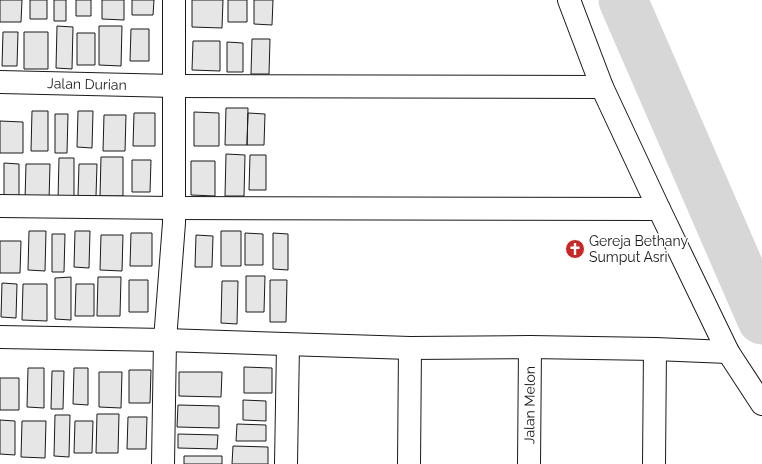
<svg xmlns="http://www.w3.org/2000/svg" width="762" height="464" font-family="Raleway,sans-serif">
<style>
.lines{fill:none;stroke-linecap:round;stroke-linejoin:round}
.river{stroke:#d7d7d7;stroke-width:49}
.building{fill:#e6e6e6;stroke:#1a1a1a}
.minor-casing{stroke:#1a1a1a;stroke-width:24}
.minor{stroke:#fff;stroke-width:22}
.labels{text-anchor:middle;stroke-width:3;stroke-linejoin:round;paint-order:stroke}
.street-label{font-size:14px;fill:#1a1a1a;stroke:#fff}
.poi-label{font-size:14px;fill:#1a1a1a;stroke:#fff;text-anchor:start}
</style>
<rect width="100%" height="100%" fill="#fff"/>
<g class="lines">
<path class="river" d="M623,0L762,320"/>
</g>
<path class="building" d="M0,0H22L21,22H0Z
M30,0H47V19H30Z
M54,0H66V21H54Z
M76,0H91V16H76Z
M102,0H124V20L102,19Z
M132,0H154L153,15H132Z
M192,0H223L222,28L192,27Z
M228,0H247V22H228Z
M254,0H273L272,25L254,24Z
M57,26L73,27L72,69L56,68Z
M99,26H122L121,66L99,65Z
M131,29H149V61H130Z
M3,32H18L17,66H2Z
M24,32H48V69H24Z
M77,33H95V65H77Z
M252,39H270L269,74H251Z
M193,41H220V71L192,70Z
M227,42L243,43V72H227Z
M226,108H248L247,145H225Z
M32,111H48V151H31Z
M78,111H93L92,148L77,147Z
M194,112L219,113V146H194Z
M134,113H155V146H133Z
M248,113L265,114L264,145H247Z
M55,114H68L67,153H55Z
M104,115H126L125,151H103Z
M0,121L23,122V153H0Z
M226,154L245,155L244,196H225Z
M250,155H266V190H249Z
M101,157H123V196H100Z
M59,158H74V200H58Z
M132,160H151L150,192H132Z
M191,161H215V196L191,195Z
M4,163L19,164V198H4Z
M26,164H50L49,201L25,200Z
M79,164H97L96,196H78Z
M29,231H46L45,271L28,270Z
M75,231H90L89,268L74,267Z
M221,231H241V266H221Z
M131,233H152V266H130Z
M245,233L263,234V265H245Z
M273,233L288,234V270L273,269Z
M52,234H65L64,272H52Z
M101,235H123L122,271L100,270Z
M196,235L213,236L212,267H195Z
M0,241H21L20,273H0Z
M246,276H265L264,312H246Z
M71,277V320L55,319V278Z
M98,277H121L120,316H97Z
M129,280H148V312H129Z
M270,280H287L286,322H270Z
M222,281H238L237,324L221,323Z
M2,283L17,284L16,318L1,317Z
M23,284H47V321L22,320Z
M76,284H94V316H75Z
M244,367L272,368V393H244Z
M28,368H44V408L27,407Z
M74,368H88V405L73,404Z
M129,370H151L150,403H129Z
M52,371H64L63,409H51Z
M99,372H122L121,408L99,407Z
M179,372H222L221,397L179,396Z
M0,378H19V410H0Z
M243,400L266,401V421L243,420Z
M178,405L219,406V428L177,427Z
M97,414H119L118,453H96Z
M55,415H70L69,457L54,456Z
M128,417H147L146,449H127Z
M0,420L15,421V455L0,454Z
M22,421H46L45,458L21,457Z
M75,421H93L92,453H74Z
M237,424L266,425V441H236Z
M178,434L218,435L217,449L178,448Z
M233,446L268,447V464H232Z
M184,456H222V464H184Z"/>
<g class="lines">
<defs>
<g id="minor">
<path d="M569,0L602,87L659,209L728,352L762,404"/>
<path id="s1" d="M0,82L175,86L602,87"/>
<path d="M0,206L173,208L659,209"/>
<path d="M0,337L165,340L410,348L530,347L655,349L728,352"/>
<path d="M163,464L165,340L174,223V0"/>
<path d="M286,464L288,345"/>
<path d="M409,464L410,348"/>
<path id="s2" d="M529,464L530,347"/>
<path d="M654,464L655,349"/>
</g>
</defs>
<use href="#minor" class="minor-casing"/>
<use href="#minor" class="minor"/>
</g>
<defs>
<symbol id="church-disc" viewBox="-11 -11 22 22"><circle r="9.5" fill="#c62828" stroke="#fff"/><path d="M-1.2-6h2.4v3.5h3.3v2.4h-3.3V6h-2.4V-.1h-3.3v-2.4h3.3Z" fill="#fff"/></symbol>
</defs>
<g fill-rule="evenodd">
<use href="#church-disc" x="564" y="238" width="22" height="22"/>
</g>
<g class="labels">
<g class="street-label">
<text dy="5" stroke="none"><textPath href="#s1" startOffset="87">Jalan Durian</textPath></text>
<text dy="5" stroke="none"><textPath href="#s2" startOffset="59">Jalan Melon</textPath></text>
</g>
<g class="poi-label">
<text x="589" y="246">Gereja Bethany<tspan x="589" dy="16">Sumput Asri</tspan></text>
</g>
</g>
</svg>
